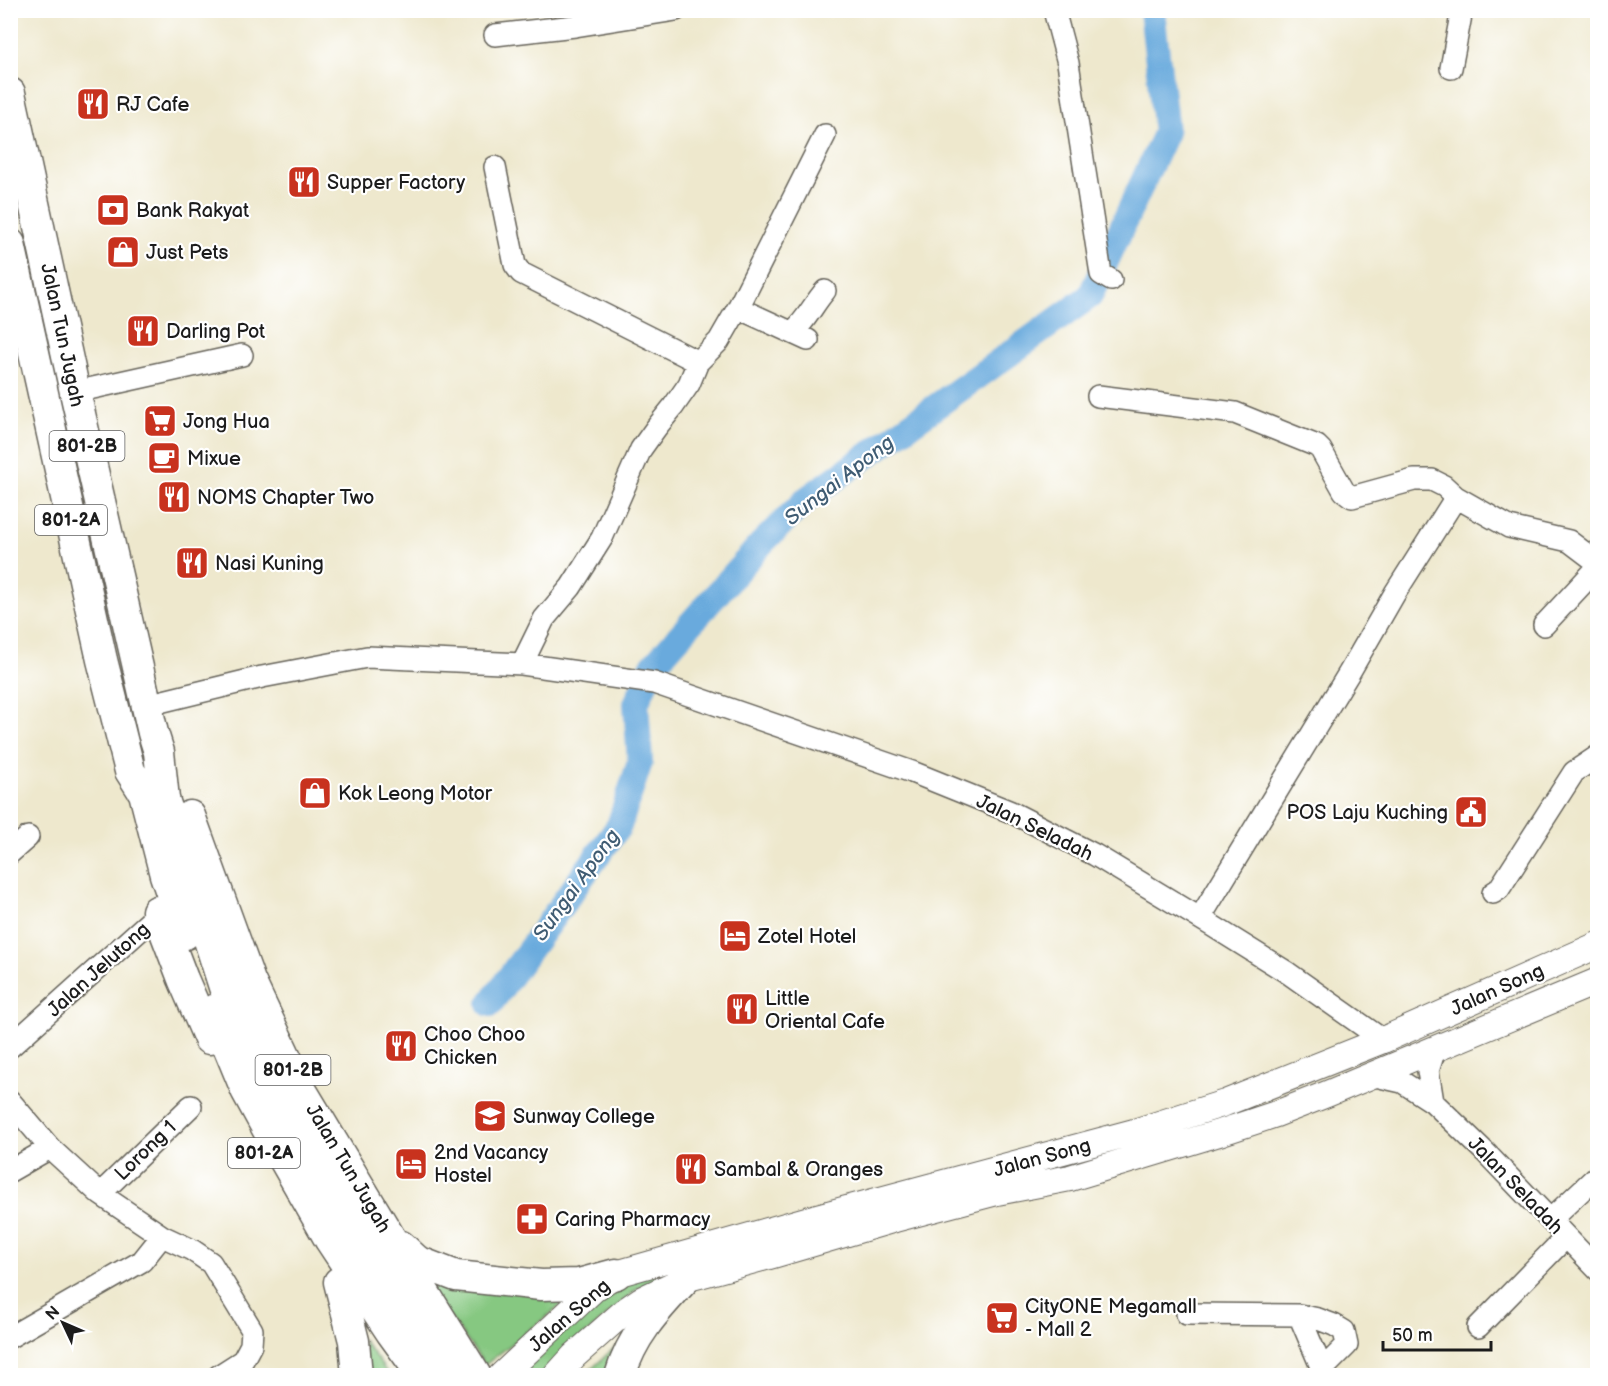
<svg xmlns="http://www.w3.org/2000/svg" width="1608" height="1386" font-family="'Balsamiq Sans',sans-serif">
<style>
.grass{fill:#86c881;stroke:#51724e;stroke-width:1.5}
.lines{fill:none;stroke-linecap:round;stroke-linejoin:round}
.river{stroke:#69aadd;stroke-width:26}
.minor-casing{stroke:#66635a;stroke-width:24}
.major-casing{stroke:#66635a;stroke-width:28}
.highway-casing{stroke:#66635a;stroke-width:33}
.minor{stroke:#fff;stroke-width:21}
.major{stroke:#fff;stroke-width:26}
.highway{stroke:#fff;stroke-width:30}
.labels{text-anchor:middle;stroke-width:4.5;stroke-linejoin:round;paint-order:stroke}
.shield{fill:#fff;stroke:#606060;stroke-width:1.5}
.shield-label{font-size:18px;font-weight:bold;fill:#1c1c1c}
.poi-label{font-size:20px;fill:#1c1c1c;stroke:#fff;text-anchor:start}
.street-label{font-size:20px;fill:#1c1c1c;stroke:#fff}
.water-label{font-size:21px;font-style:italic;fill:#3f5c73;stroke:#fff}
</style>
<rect width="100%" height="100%" fill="#fff"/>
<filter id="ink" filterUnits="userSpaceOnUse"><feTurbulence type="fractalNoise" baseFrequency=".0167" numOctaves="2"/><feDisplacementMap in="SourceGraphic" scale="12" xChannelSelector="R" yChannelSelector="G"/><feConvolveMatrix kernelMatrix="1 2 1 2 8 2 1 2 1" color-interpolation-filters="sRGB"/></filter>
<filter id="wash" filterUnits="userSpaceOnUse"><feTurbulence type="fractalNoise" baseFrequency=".008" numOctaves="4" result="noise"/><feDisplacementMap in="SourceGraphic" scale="24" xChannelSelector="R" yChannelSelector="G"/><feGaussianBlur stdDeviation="1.35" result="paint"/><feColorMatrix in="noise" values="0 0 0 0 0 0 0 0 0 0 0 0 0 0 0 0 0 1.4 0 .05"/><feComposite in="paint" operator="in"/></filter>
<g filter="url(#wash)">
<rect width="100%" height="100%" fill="#eee8cd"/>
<path class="grass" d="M702,1260L638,1288L540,1375L513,1376L616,1284Z
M423,1281L573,1296L485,1365Z
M363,1340L389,1375H363Z
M614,1348L610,1375H585Z"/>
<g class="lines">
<path class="river" d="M490,1004L619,826L640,762L636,704L652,667L762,543L808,498L1090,296L1166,132L1152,10"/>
</g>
</g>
<g filter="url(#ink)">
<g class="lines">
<defs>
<path id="minor" d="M1054,10L1068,63L1101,274L1111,280
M495,35L575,26L676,10
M1451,68L1462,10
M495,167L515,265L521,273L698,362
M738,308L808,340
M792,332C804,324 814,303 825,291
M75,392L242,355
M1098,396L1235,413L1317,446L1321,450L1344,491L1352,497L1414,480H1432L1444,486L1456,497L1509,527L1569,541L1598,563
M1544,625L1598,567
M522,664L544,619L571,587L602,538L641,449L656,428L673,407L689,384L698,362L719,341L738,308L825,135
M147,705L262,677L367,657L522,664L654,683L912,772L1011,812L1095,855L1211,925L1288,973L1383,1040
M10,853L28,837
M1493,893L1499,889L1574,772L1598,756
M1200,918L1349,673L1395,593L1456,497
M10,1047L158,914
M1371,1075L1402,1082L1433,1102L1485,1152L1598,1270
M10,1101L50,1148L100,1194L162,1236L192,1250L211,1263L252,1330L251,1345L243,1360L218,1376
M1433,1102L1428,1071L1435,1049
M10,1171L50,1148
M100,1194L191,1106
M1550,1220L1598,1175
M1187,1314L1299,1315L1318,1319L1334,1325L1344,1331L1347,1345L1316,1376
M1299,1315L1322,1369
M1478,1327L1566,1237
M10,1337L142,1261L162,1236"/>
<path id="major" d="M501,1376L595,1288L616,1274L817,1217L1134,1132L1225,1103L1383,1040L1598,945
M556,1376L574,1356L625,1311L641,1300L685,1279L773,1255L895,1219L997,1192L1070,1178L1222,1132L1276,1114L1327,1094L1598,981"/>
<path id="highway" d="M10,93L75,392L153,733L159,752L164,799L224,987L277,1102L365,1248L451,1376
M10,244L102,660L130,771L144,793L165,875L185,934
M190,816L250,981L302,1091L388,1234L476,1376
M157,911L183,979L209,1039
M213,1010L246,1090L282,1156L330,1240L391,1332L423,1376
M401,1246L417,1261L456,1276L541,1285L579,1284L616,1274
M339,1282L354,1341L357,1376
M620,1376C632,1335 657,1309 685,1279"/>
</defs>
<use href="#minor" class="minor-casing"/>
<use href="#major" class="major-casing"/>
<use href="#highway" class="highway-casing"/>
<use href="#minor" class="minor"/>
<use href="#major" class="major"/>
<use href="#highway" class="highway"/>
</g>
</g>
<defs>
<symbol id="restaurant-square" viewBox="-11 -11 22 22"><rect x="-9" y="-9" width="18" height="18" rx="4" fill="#c8321e" stroke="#fff"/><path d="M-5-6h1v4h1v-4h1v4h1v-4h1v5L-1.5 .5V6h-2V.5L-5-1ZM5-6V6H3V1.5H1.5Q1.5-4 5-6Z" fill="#fff"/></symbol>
<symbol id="bank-square" viewBox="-11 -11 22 22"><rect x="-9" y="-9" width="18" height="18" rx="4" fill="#c8321e" stroke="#fff"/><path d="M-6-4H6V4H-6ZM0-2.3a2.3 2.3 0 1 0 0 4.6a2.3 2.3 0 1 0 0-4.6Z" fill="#fff"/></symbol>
<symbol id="shop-square" viewBox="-11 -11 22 22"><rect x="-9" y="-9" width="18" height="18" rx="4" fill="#c8321e" stroke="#fff"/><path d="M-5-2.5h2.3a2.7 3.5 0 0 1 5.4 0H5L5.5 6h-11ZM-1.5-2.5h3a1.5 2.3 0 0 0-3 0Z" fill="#fff"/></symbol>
<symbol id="supermarket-square" viewBox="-11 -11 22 22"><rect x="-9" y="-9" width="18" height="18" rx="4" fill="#c8321e" stroke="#fff"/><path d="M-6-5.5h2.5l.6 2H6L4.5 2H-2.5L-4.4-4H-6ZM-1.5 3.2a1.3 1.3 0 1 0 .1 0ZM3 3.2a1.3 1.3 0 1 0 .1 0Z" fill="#fff"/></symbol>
<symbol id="cafe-square" viewBox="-11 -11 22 22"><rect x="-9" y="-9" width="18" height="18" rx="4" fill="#c8321e" stroke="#fff"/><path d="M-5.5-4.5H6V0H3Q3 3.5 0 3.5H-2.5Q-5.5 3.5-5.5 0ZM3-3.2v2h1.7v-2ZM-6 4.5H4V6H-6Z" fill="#fff"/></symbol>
<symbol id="civic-square" viewBox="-11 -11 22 22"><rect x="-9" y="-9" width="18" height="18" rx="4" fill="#c8321e" stroke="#fff"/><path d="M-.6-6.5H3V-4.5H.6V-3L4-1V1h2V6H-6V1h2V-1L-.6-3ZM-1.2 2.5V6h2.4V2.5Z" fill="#fff"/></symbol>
<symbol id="hotel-square" viewBox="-11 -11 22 22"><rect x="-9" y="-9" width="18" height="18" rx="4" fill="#c8321e" stroke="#fff"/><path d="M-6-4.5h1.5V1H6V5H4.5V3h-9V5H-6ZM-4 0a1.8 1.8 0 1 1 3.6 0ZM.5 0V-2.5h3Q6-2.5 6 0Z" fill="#fff"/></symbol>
<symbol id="university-square" viewBox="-11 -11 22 22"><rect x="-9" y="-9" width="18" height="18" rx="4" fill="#c8321e" stroke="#fff"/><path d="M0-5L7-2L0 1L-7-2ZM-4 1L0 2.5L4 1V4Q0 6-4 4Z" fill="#fff"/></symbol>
<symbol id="pharmacy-square" viewBox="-11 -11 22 22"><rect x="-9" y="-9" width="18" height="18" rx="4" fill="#c8321e" stroke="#fff"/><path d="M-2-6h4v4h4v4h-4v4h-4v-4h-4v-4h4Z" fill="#fff"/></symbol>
</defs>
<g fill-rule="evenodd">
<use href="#restaurant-square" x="74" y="85" width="38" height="38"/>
<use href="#restaurant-square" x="285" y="163" width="38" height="38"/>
<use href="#bank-square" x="94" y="191" width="38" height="38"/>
<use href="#shop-square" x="104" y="233" width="38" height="38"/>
<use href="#restaurant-square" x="124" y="312" width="38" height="38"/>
<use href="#supermarket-square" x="141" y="402" width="38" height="38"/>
<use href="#cafe-square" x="145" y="439" width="38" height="38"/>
<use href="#restaurant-square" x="155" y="478" width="38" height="38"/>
<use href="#restaurant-square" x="173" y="544" width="38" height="38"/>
<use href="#shop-square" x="296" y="774" width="38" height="38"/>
<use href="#civic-square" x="1452" y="793" width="38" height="38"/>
<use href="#hotel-square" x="716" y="917" width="38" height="38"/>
<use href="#restaurant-square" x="723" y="990" width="38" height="38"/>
<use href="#restaurant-square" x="382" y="1027" width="38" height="38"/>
<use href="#university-square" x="471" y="1097" width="38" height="38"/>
<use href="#hotel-square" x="392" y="1145" width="38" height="38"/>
<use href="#restaurant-square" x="672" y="1150" width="38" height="38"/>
<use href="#pharmacy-square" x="513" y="1200" width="38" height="38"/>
<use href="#supermarket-square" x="983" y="1299" width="38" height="38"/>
</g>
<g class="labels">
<g class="shield">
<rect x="49.5" y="431" width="75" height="30" rx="4.5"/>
<rect x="35" y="505" width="72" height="30" rx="4.5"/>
<rect x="255.5" y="1055" width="75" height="30" rx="4.5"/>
<rect x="228" y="1138" width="72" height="30" rx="4.5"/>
</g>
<g class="shield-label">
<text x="87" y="452">801-2B</text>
<text x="71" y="526">801-2A</text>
<text x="293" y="1076">801-2B</text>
<text x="264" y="1159">801-2A</text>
</g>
<g class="poi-label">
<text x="116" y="111">RJ Cafe</text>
<text x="327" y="189">Supper Factory</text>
<text x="136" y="217">Bank Rakyat</text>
<text x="146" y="259">Just Pets</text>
<text x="166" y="338">Darling Pot</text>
<text x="183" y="428">Jong Hua</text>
<text x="187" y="465">Mixue</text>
<text x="197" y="504">NOMS Chapter Two</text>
<text x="215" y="570">Nasi Kuning</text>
<text x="338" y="800">Kok Leong Motor</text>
<text x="1448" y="819" text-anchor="end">POS Laju Kuching</text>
<text x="758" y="943">Zotel Hotel</text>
<text x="765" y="1005">Little<tspan x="765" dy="23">Oriental Cafe</tspan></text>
<text x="424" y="1041">Choo Choo<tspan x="424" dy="23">Chicken</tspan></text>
<text x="513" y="1123">Sunway College</text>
<text x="434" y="1159">2nd Vacancy<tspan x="434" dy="23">Hostel</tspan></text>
<text x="714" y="1176">Sambal &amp; Oranges</text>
<text x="555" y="1226">Caring Pharmacy</text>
<text x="1025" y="1313">CityONE Megamall<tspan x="1025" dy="23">- Mall 2</tspan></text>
</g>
<g class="street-label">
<text transform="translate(63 335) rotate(78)" y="7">Jalan Tun Jugah</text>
<text transform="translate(1035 827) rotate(26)" y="7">Jalan Seladah</text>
<text transform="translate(98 969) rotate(-42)" y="7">Jalan Jelutong</text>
<text transform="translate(1497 989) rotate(-24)" y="7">Jalan Song</text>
<text transform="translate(145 1150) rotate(-44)" y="7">Lorong 1</text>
<text transform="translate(1042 1157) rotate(-15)" y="7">Jalan Song</text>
<text transform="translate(349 1168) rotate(59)" y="7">Jalan Tun Jugah</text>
<text transform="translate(1516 1185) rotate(46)" y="7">Jalan Seladah</text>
<text transform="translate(569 1315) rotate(-41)" y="7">Jalan Song</text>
</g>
<g class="water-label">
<text transform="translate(839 480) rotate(-38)" y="7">Sungai Apong</text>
<text transform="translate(576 885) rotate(-54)" y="7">Sungai Apong</text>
</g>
</g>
<rect width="1608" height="1386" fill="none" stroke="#fff" stroke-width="36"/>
<g transform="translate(63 1323) rotate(314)" stroke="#ffffff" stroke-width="4.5" paint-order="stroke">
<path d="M0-4.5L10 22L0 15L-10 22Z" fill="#1c1c1c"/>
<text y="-9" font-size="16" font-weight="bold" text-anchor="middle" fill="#1c1c1c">N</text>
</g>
<path d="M1383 1341v9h108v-9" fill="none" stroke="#1c1c1c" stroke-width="3"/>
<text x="1392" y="1341" font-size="18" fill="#1c1c1c" stroke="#ffffff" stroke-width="4.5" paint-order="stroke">50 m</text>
</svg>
